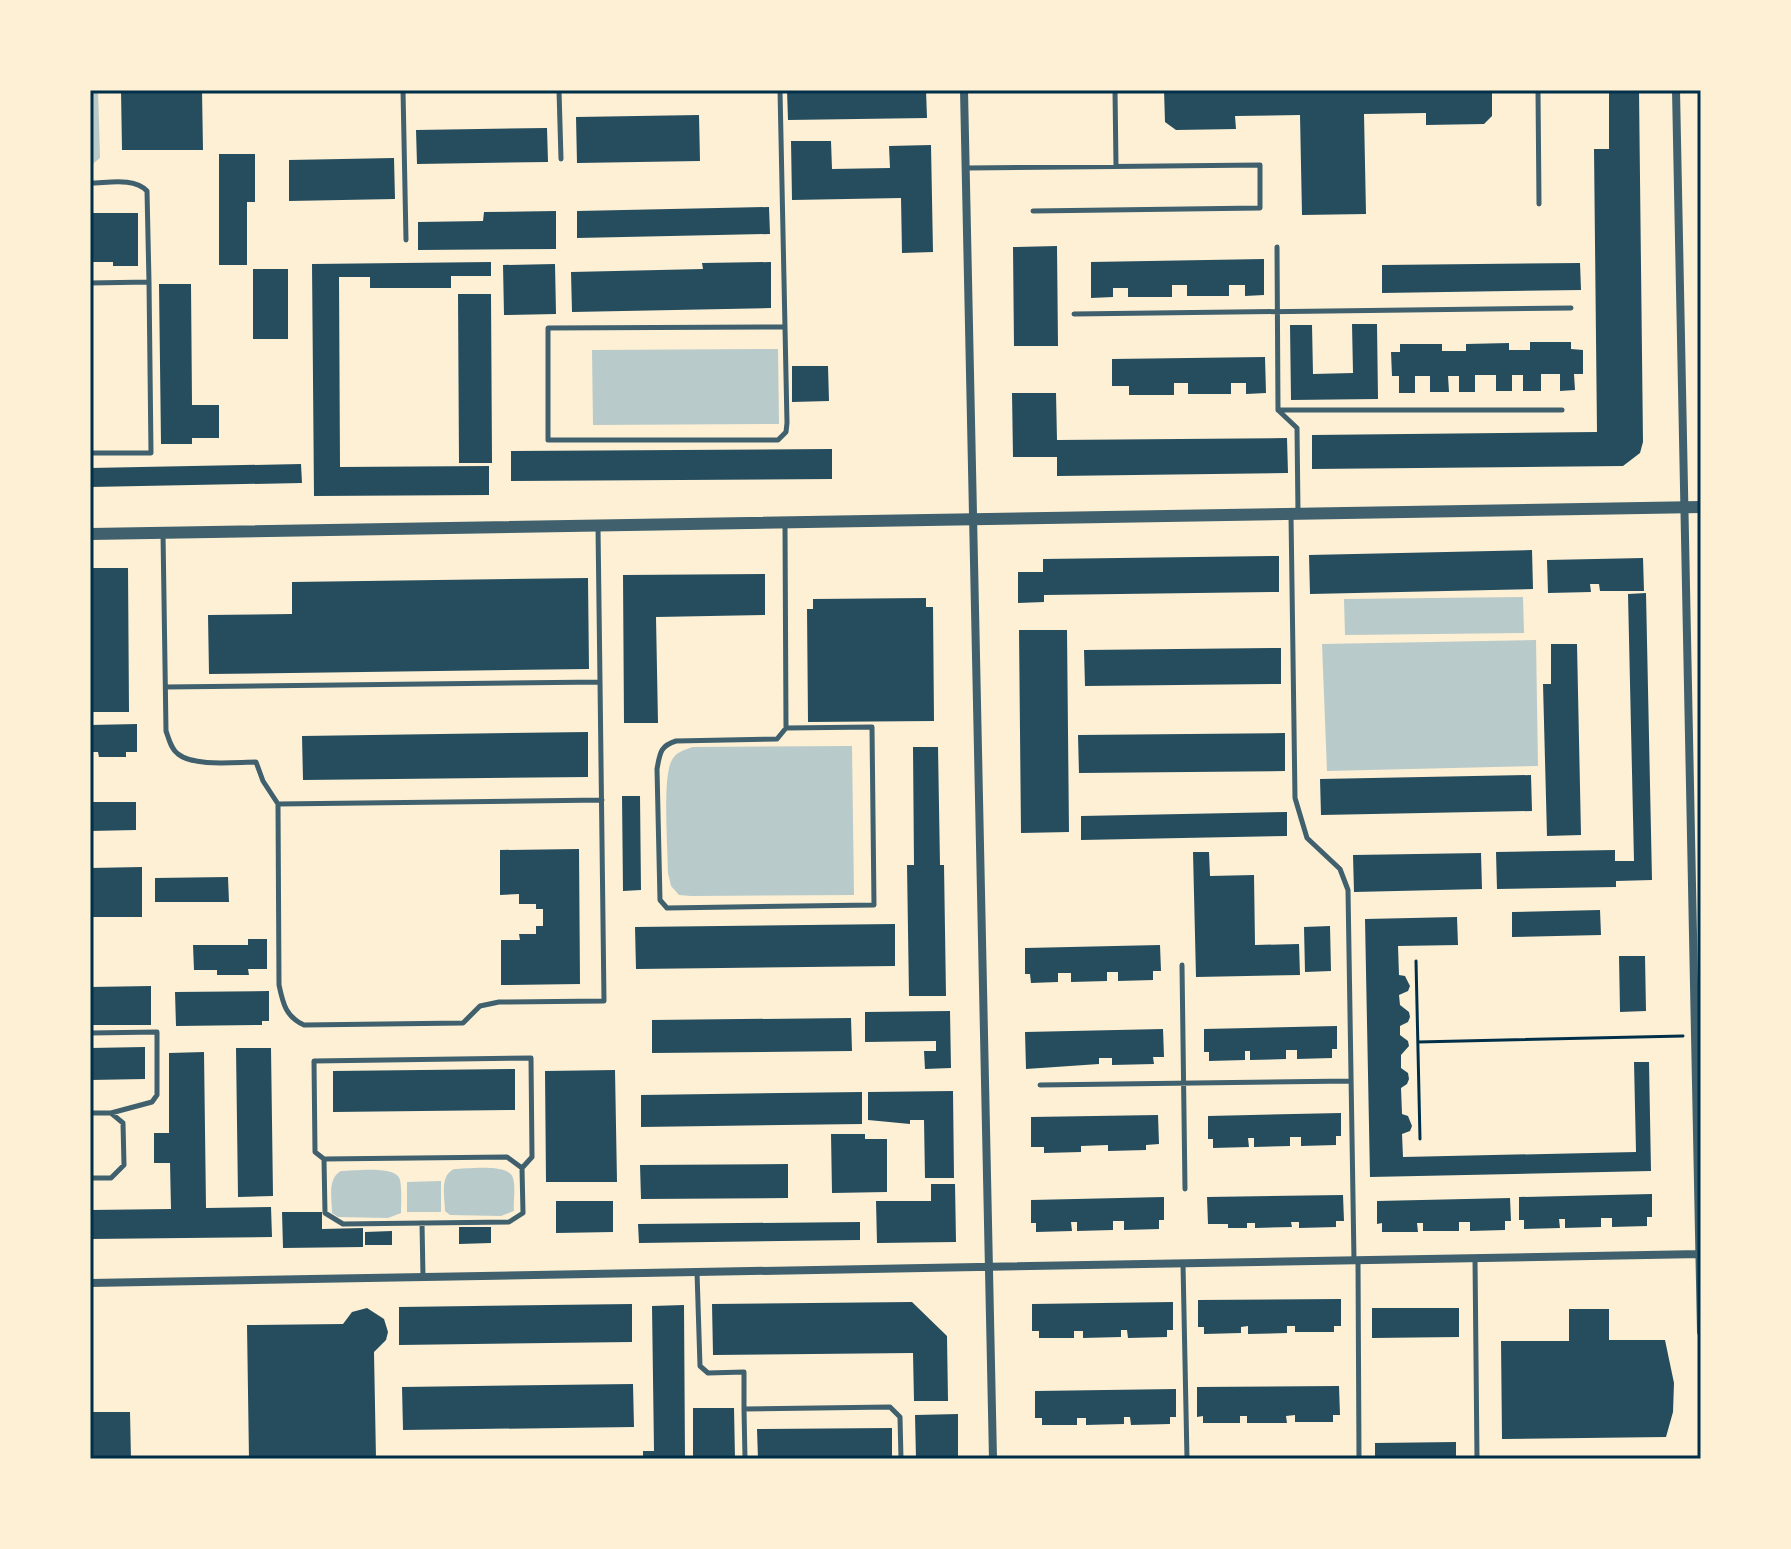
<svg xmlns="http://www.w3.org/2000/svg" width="1791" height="1549" font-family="'Public Sans',sans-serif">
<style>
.green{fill:#b9caca}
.building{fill:#264d5e}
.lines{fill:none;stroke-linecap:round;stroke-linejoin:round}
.path{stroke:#003049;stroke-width:3}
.service{stroke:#3f606c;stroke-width:5}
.minor{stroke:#3f606c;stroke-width:8}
.tertiary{stroke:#3f606c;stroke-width:12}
.neatline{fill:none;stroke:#003049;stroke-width:3}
</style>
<rect width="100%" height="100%" fill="#fdf0d5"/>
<path class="green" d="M90,90H98L100,158L90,166Z
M778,349L779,424L593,425L592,350Z
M1523,597L1524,633L1345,635L1344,599Z
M1536,640L1538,766L1327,771L1322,644Z
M852,746L854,895L691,896L679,895L671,886L668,873C668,850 662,776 672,760C676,752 684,750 693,747Z
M454,1169C467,1169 509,1163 513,1178C516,1188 513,1201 514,1211L501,1216L450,1215L445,1211C445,1198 439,1176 454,1169Z
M341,1171C354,1171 397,1165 400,1180C402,1190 401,1203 401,1213L388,1218L338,1217L332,1213C332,1199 327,1178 341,1171Z
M441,1181V1212H407V1182Z"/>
<path class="building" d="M121,90H202L203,150H122Z
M787,90H926L927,118L788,120Z
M1164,90H1492V116L1484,124L1426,125V113L1364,114L1366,214L1302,215L1300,115L1235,116L1236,129L1176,130L1165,122Z
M1609,90H1639L1643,442L1640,453L1623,466L1312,469V435L1597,432L1594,149H1609Z
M699,115L700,161L577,163L576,117Z
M547,128L548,162L417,164L416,130Z
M791,141H831L832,169L890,168L889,146L931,145L933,252L902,253L901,198L792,200Z
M219,154H255V202H247V265H219Z
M394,158L395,199L289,201V160Z
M769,207L770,234L577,238V211Z
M556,211V249L418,250V222L483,221L484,212Z
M90,213H138V266H113V262H90Z
M1057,246L1058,346H1014L1013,247Z
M1264,259V295L1245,296V285H1229V296H1187V285H1172V297H1128V288H1113V297L1091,298V262Z
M491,262V276H451V288H370V277H339L340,467L489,466V495L314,496L312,264Z
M771,262V308L572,312L571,272L703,269L702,263Z
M1580,263L1581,290L1382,293V265Z
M555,264L556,314L504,315L503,265Z
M253,269H288V339H253Z
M159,284H191L192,405H219V438H192V444H161Z
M458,294H491L492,463H459Z
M1352,324H1377L1378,399L1291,400L1290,325H1312L1313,374L1353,373Z
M1530,342H1571V349L1583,350V374H1574L1575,390L1560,391V374H1541V391H1523V375H1512V391H1496V375H1475V392H1459V376H1448L1449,392H1430V376H1415V393H1399V376H1392L1391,352H1400V344H1442V351H1466V344L1509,343V350H1530Z
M1265,357L1266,393L1246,394V383H1231V394H1188V383H1174V395H1129V386H1112V359Z
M792,366H828L829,401L792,402Z
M1012,393H1056L1057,440L1287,438L1288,473L1057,476V457H1013Z
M832,449V479L511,481V451Z
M301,464L302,483L90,487V468Z
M1532,550L1533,589L1310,594L1309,555Z
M1279,556V592L1044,595V602L1018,603V572H1043V559Z
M1643,558L1644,591H1600L1599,584H1590L1591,592L1548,593L1547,560Z
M90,568H128L129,712H90Z
M765,574V615L656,617L658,723H624L623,575Z
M588,578L589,669L209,674L208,615L292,614V582Z
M1646,593L1652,880L1616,881V887L1497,889L1496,852L1615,850V861H1634L1628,594Z
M926,598V607H933L934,721L808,722L807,609H813V599Z
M1019,630H1067L1069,832L1021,833Z
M1551,644H1577L1581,835L1547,836L1543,684H1551Z
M1281,648V684L1085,686L1084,650Z
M137,724V752H126V757H99L98,752H90V725Z
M588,732V777L303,780L302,736Z
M1285,733V771L1079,773L1078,735Z
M913,747H938L940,865H944L946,996H909L907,865H914Z
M1531,775L1532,811L1321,815L1320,779Z
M622,796H640L641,890L623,891Z
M90,802H136V830L90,831Z
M1287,812V836L1081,840V816Z
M579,849L580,984L501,985V940H520L519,934H536V926H543V909H536V904H519V894L500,895V850Z
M1193,852H1209L1210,876L1254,875L1255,945L1299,944L1300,975L1196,977Z
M1481,853L1482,889L1354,892L1353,855Z
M142,867V917H90V868Z
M228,877L229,902H155V878Z
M1600,910L1601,935L1512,937V912Z
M1457,917L1458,945L1398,946L1399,975L1405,976L1410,986L1408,991L1399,995L1400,1005L1409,1012L1410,1017L1408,1022L1400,1026V1035L1408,1041L1409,1046L1401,1055V1068L1408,1073L1409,1079L1407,1084L1401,1088L1402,1114L1408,1116L1412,1126L1410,1131L1402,1134L1403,1157L1636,1152L1634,1062H1649L1651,1171L1370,1177L1365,919Z
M895,924V966L636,969L635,927Z
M1330,926L1331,971L1305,972L1304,927Z
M248,939H267V969H248L249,975H217V970H194L193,945H248Z
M1160,945L1161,971H1153V980L1118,981V972H1107V981L1071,982V973H1058V982L1031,983L1030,974H1025V948Z
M1619,956H1645L1646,1011L1620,1012Z
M151,986V1025H90V987Z
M269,991V1021H262V1025L176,1026L175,992Z
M950,1011L951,1068L925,1069L924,1051H936V1041L865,1042V1012Z
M851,1018L852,1051L652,1053V1020Z
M1337,1026V1049H1332V1058L1297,1059V1050H1286V1059L1250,1060V1051H1245V1060L1209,1061V1052H1204V1029Z
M1163,1029L1164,1057H1153L1154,1064L1112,1065V1058H1099V1064L1026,1069L1025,1032Z
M145,1047V1079L90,1080V1048Z
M236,1048H271L273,1196L238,1197Z
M204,1052L206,1208L271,1207L272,1237L90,1239V1210L171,1209L170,1163H154V1133H169V1053Z
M515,1069V1110L333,1112V1071Z
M615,1070L617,1182H546L545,1071Z
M953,1091L954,1178H925L924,1120H910V1124L868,1120V1092Z
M862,1092V1124L641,1127V1095Z
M1341,1113V1136H1336V1145L1301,1146V1137H1290V1146L1254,1147V1138H1248L1249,1147L1213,1148V1139H1208V1116Z
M1158,1115L1159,1144L1146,1145V1150L1108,1151V1145L1081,1146V1152L1044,1153V1147H1031V1117Z
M831,1134H865V1139H887V1192L832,1193Z
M788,1164V1198L641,1199L640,1165Z
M931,1184H955L956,1242L877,1243L876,1201H931Z
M1652,1194V1217H1647V1226L1612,1227V1218H1601V1227L1565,1228V1219H1559L1560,1228L1524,1229V1220H1519V1197Z
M1343,1195L1344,1221H1336V1227L1299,1228V1222H1291L1292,1227L1255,1228V1223H1247V1228H1228V1224H1208L1207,1197Z
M1164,1197V1220H1159V1229L1124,1230V1221H1113V1230L1077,1231V1222H1071L1072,1231L1036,1232V1223H1031V1200Z
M1510,1198L1511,1221H1505V1230L1470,1231V1222H1459V1231H1423V1223H1417L1418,1232H1382V1223L1377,1224V1201Z
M556,1201H613V1232L556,1233Z
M282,1212H322V1229L363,1228V1247L283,1248Z
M860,1222V1240L639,1243L638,1224Z
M459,1227H491V1243L459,1244Z
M392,1231V1245H365V1232Z
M1341,1299V1326H1334V1332H1295V1326H1287V1333L1248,1334V1326L1241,1327V1333L1204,1334V1327H1198V1300Z
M912,1302L947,1336L948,1401H914L913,1353L713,1355L712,1304Z
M1173,1302V1330H1167V1337L1128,1338L1127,1330H1121V1337L1083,1338V1331H1074V1338H1039V1331H1032V1304Z
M632,1304V1342L399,1345V1307Z
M684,1305L685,1459H643V1451H654L652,1306Z
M367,1308L384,1319L388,1332L386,1340L374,1352L376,1459H249L247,1325L343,1324L352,1312Z
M1372,1308H1459V1337L1372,1338Z
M1569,1309H1609V1340H1665L1674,1383L1673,1412L1666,1437L1502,1439L1501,1341H1569Z
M633,1384L634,1427L403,1430L402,1387Z
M1339,1386L1340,1415H1333V1422H1295V1415L1286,1416L1287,1423H1247V1416H1240V1423H1203V1416L1197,1417V1387Z
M1176,1389V1417H1170V1424L1131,1425L1130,1417H1124V1424L1086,1425V1418H1077V1425H1042V1418H1035V1391Z
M693,1408H734L735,1459H693Z
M90,1412H130L131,1459H90Z
M958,1414V1459H916L915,1415Z
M892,1428V1459H758L757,1429Z
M1456,1442V1459H1375V1443Z"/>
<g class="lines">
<path class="path" d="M1416,961L1420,1139
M1418,1042L1683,1036"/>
<path class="service" d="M403,90L406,240
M559,90L561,159
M780,90L787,423L786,432L778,440H548V328L785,327
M1115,90L1116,166
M1538,90L1539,204
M967,168L1260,165V208L1033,211
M90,183C108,183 134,177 147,191L149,282
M1277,247L1278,410L1297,428L1298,513
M90,283L149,282L151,453H90
M1074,314L1571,308
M1278,410H1562
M1291,515L1295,798L1307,838L1340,869L1348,890L1354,1260
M785,525L786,728L777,739L676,741C660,746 660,753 657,769L660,900L667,908L874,905L872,727L786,728
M163,533L166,731C169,739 171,749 178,754C194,767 236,762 256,762L263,781L278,804L279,985C283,1004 286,1017 304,1025L463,1023L480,1006L499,1002L604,1001L600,682
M166,687L600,682L598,527
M278,804L602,800
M1182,965L1185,1189
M90,1033L157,1032V1095L152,1102L111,1113
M1040,1085L1351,1081
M90,1113H111L123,1123L124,1165L111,1178H90
M507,1157L522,1168L523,1213L509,1222L343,1224L325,1213L324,1159Z
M324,1159L315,1152L314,1061L531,1058L532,1157L522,1168
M422,1223L423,1277
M1475,1258L1477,1459
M1358,1260L1359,1459
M1183,1264L1187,1459
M697,1272L700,1366L708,1373L744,1372V1409
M745,1459L744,1409L890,1407L900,1417L901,1459"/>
<path class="minor" d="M964,90L993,1459
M1676,90L1701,1332
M90,1283L1701,1254"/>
<path class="tertiary" d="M90,534L1701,507"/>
</g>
<rect width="1791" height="1549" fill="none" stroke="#fdf0d5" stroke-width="184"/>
<rect x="92" y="92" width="1607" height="1365" class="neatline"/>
</svg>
